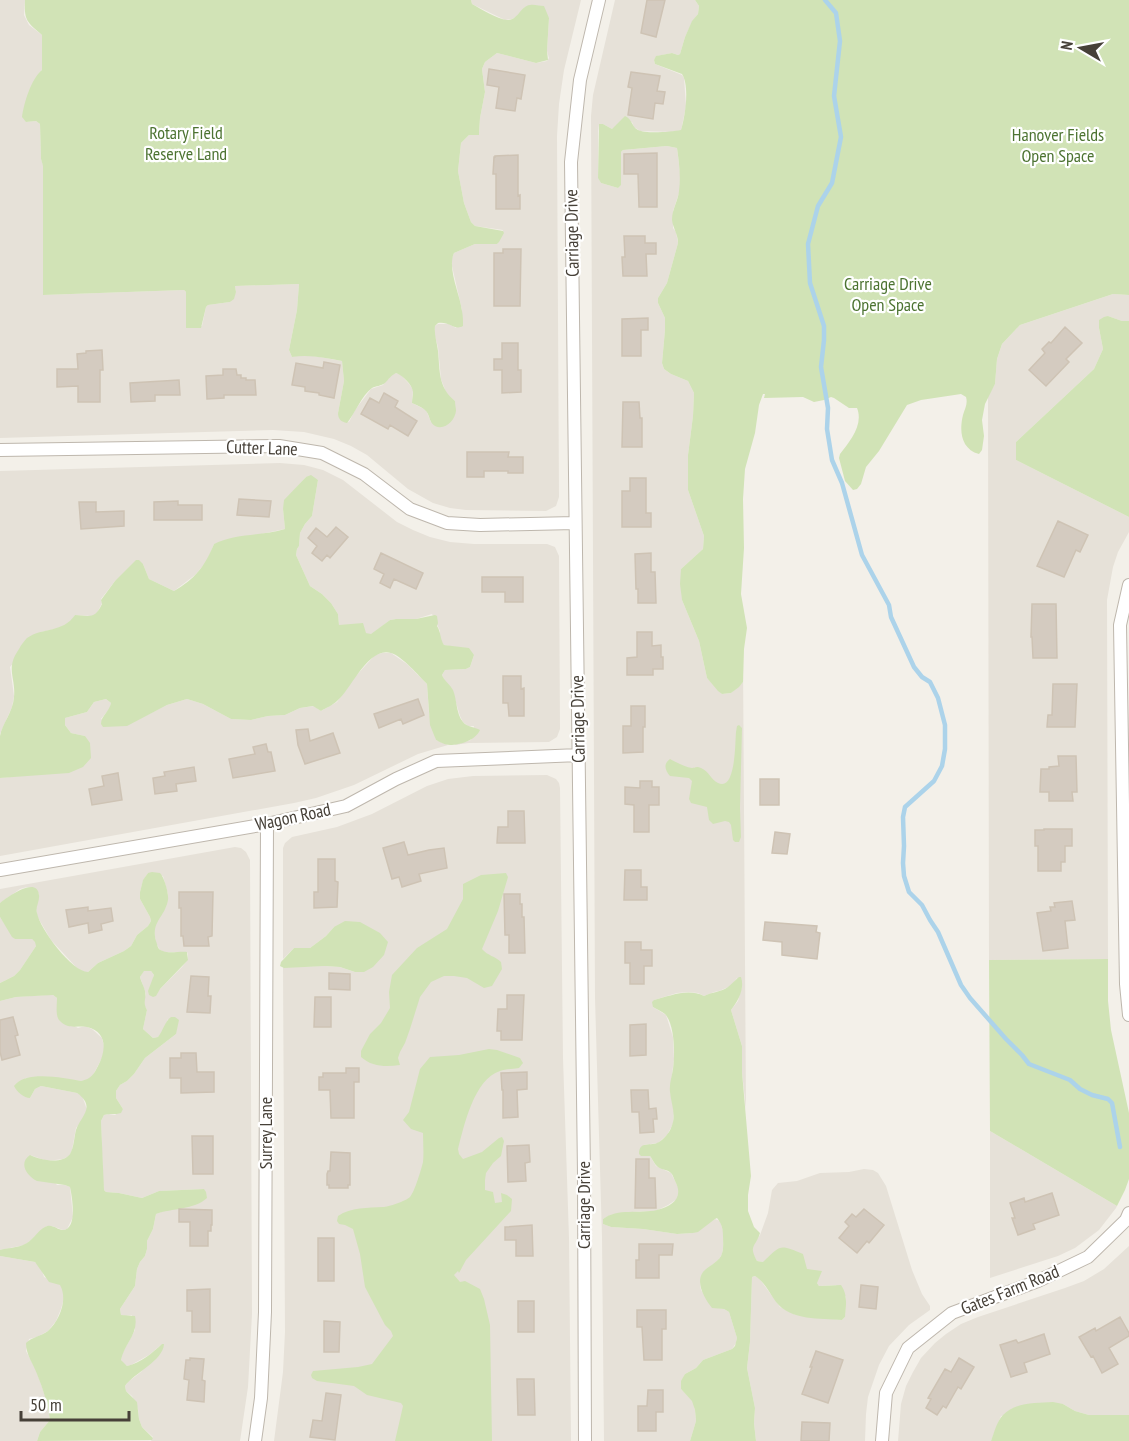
<svg xmlns="http://www.w3.org/2000/svg" width="1129" height="1441" font-family="'PT Sans Narrow',sans-serif">
<style>
.residential{fill:#e6e1d8}
.green{fill:#d1e3b6}
.lines{fill:none;stroke-linecap:round;stroke-linejoin:round}
.stream{stroke:#acd3ea;stroke-width:4.5}
.building{fill:#d4cbc0;stroke:#cec3b4;stroke-width:1.5}
.minor-casing{stroke:#beb7ad;stroke-width:14}
.minor{stroke:#fff;stroke-width:12}
.labels{text-anchor:middle;stroke-width:4.5;stroke-linejoin:round;paint-order:stroke}
.park-label{font-size:18px;fill:#4c7331;stroke:#fff}
.street-label{font-size:18px;fill:#464038;stroke:#fff}
</style>
<rect width="100%" height="100%" fill="#f3f0e9"/>
<path class="residential" d="M0,0H25L24,15L29,25L42,35V70L39,73L26,122L36,121L40,124L41,159L43,165V295L184,290L186,292V328L202,326L206,307L208,305L230,302L236,292L235,286L299,284L297,310L289,350L292,357L300,355L314,356L342,361L344,381L338,413L349,422L355,410L371,389L383,385L391,375L396,373L401,375L410,385L413,390L412,403L426,410L431,422L455,401L447,395L441,379L438,347L434,333L435,326L438,324H449L456,328L462,310L452,266V258L454,253L475,244H497L503,230L475,226L471,222L464,203L458,171L461,143L469,135H478L479,133L480,118L485,92L482,69L485,62L497,53L536,63L547,61L549,58L547,51L549,18L525,7L518,16L512,19L505,20L472,4L471,0H581L564,70L559,104L557,136L559,497L556,506L546,511L466,510L450,508L433,503L408,489L367,455L351,446L334,439L304,432L273,430L0,438Z
M615,0H695L699,6L698,14L692,22L685,37L680,54L678,55L672,53L657,56L654,60L655,64L682,75L684,78L686,106L681,131L672,132L640,131L634,127L632,122L612,129L603,124H599L598,131V177L601,183L618,188L621,184V152L623,150L667,146L677,148L680,172V190L673,211V228L676,232L678,243L667,283L658,298V303L665,318V330L662,363L664,369L671,374L688,381L694,393L693,416L688,455V490L704,536L703,549L681,569L682,600L699,641L707,678L722,694L731,693L743,682V661L746,1109L742,1072V1046L731,1010L738,1001L742,986L737,978L731,986L719,991L714,992L704,996L698,993L688,992L677,993L654,1000L653,1007L666,1015L673,1037L674,1059L670,1090L674,1111L673,1124L667,1135L658,1143L644,1145L641,1156H650L656,1166L671,1173L678,1187L680,1193L677,1199L668,1205L656,1211L632,1212L610,1215L603,1219V1224L611,1227L643,1229L677,1234L693,1233L715,1219L720,1221L723,1231V1248L722,1254L719,1259L703,1273L700,1285L701,1290L712,1307L724,1309L729,1312L737,1338L736,1343L732,1349L703,1360L696,1368L685,1374L681,1389L693,1401L695,1410L696,1421L690,1441H604L602,1237L595,998L591,116L593,95Z
M1113,294L1129,295V321H1122L1108,316L1099,328L1103,349L1094,369L1016,442V460L1129,517V532L1118,552L1113,567L1107,600L1108,959L989,960L988,396L995,384L997,359L1002,344L1020,325Z
M280,463L304,465L323,470L343,480L397,522L413,530L430,537L450,542L474,544H547L555,547L559,556L560,729L557,737L549,742L469,743L453,745L471,740L474,726H468L463,722L460,716L452,689L444,680L442,675L445,670L466,669L470,667L474,655L455,647L444,645L440,640V631L432,614L416,619H396L390,620L371,635L368,634L347,625H339L338,614L331,603L322,594L310,586L296,555L297,549L299,546L300,533L305,524L312,516L318,480L306,477L296,488L283,509L285,529L214,544L207,561L195,575L174,591L149,579L143,564L115,581L101,599L102,603L96,615L92,616L75,615L71,623L61,628L41,632L10,667L14,696L12,707L0,734V471Z
M382,653H391L407,664L427,684L429,713L436,740L448,745L418,754L354,785L316,798L294,803L0,856V778L30,775L85,736L71,733L65,725V718L87,712L94,702L106,699L111,703L110,708L101,719L127,725L167,705L187,699L203,704L231,719L251,720L268,716L285,715L300,708L314,706L321,711L337,702L354,678L375,655Z
M547,775L556,779L559,783L560,788L563,1058L569,1238L571,1441H274L283,1372L285,1332L283,967L325,966L340,967L355,972L334,927L326,936L310,948H294L283,959V848L285,843L292,837L337,827L372,814L427,786L448,779L473,776Z
M235,847L241,848L246,852L250,860L252,1314L248,1387L240,1441H151L153,1437L142,1427L139,1419L138,1409L132,1396L126,1391L125,1386L128,1382L141,1372L162,1344L149,1355L131,1365L127,1366L123,1363L121,1360L122,1354L135,1330L132,1315L125,1316L121,1315L120,1309L135,1286L137,1269L140,1262L145,1256L147,1249V1241L153,1229L156,1214L164,1211L189,1206L204,1189L159,1191L142,1198L119,1193L106,1192L104,1190L103,1184L101,1121L104,1115L109,1114L115,1115L123,1109L116,1098V1091L120,1085L127,1081L134,1074L145,1058L176,1034L168,1019L163,1031L158,1037L153,1038L143,1029L147,1010L144,1005V1000L146,994L140,977L144,970L151,971L154,975L152,983L160,989L182,967L188,959V954L187,952H164L160,950L156,943L154,930L157,921L166,907L168,894L163,876L148,873L143,881L140,892V899L150,917L151,921L148,926L137,935L131,946L124,951L98,963L88,972H82L76,967L51,940L37,916L36,908L39,894L33,888L27,887L20,889L0,903V889Z
M0,917L15,939H32L36,942V946L20,970L14,976L0,983Z
M47,995H53L57,998L58,1017L78,1028L85,1026L92,1029L102,1038L104,1046V1054L92,1077L87,1080L81,1081L43,1077L25,1078L30,1098L35,1089L41,1086L77,1093L82,1096L85,1104L87,1110L85,1117L76,1128L72,1150L69,1156L63,1159L47,1161L30,1155L57,1185H65L70,1187L73,1217L67,1229L63,1230L52,1226H47L25,1245L0,1250V1001L16,997Z
M990,1131L1117,1206L1116,1208L1099,1230L1075,1248L1058,1256L990,1278Z
M864,1169L873,1170L878,1173L886,1186L912,1270L922,1294L930,1306V1310L909,1325L889,1346L879,1365L868,1397L866,1414L865,1441H756L754,1423L755,1408L747,1368L750,1342L752,1277L755,1276L759,1278L780,1307L796,1315L842,1320L845,1317L846,1297L836,1285L819,1286L817,1283L763,1262L757,1261L753,1254V1245L760,1235L768,1213L772,1190L778,1183L797,1181L820,1173L849,1172Z
M1129,1246V1415H1089L1075,1411L1063,1404L1001,1416L991,1441H898L901,1404L906,1386L913,1372L921,1358L935,1343L946,1334L961,1324L978,1317L1065,1288L1084,1281L1104,1269Z
M0,1256L35,1262L41,1268L44,1277L61,1285L64,1291V1298L61,1309L56,1321L48,1331L37,1337L29,1339L26,1351L36,1370L47,1401L50,1420L40,1432L37,1441H0Z"/>
<path class="green" d="M25,0H471L472,4C481,9 497,19 507,20C519,20 520,6 530,5C534,4 540,6 544,6L549,18L547,51L548,60L536,63L497,53L485,62L482,69L485,92L480,118L479,133V135H469L461,143L458,171L464,203L471,222L475,226L503,231L504,233L499,242L497,244H475L454,253C447,269 460,294 462,311C463,316 463,321 463,326C454,331 450,321 438,323L435,326C434,335 437,342 438,351C440,371 438,387 455,401C455,405 456,408 456,411C455,420 445,431 435,426C429,423 430,414 425,410C422,407 416,405 412,403C412,399 413,396 413,392C412,384 403,376 396,373C390,376 389,379 385,383C381,386 376,386 372,388C362,395 354,415 347,423C341,422 338,419 338,413L344,381L342,361C326,358 309,354 292,357L289,350L297,310L299,284L235,286L236,292L234,299L230,302L208,305L206,307L201,328H186V292L184,290L43,295V166L41,159L40,124L36,121L26,122L22,117C24,103 31,79 42,70V35C27,22 24,21 25,0Z
M695,0H1129V295L1113,294L1020,325L1002,344L997,359L995,384L985,404L982,420L984,436L982,450L979,454C961,449 959,431 963,415C965,408 968,404 966,397L961,394L921,400L907,405L879,451L866,467L861,484L857,489L853,490L845,481L839,458L840,454C849,442 864,425 857,408H849L834,398L831,397L824,400L814,402L803,397L764,398L765,394H763L759,405L755,433L745,469L743,499L744,548L741,594L747,628L744,649L743,682L739,687L731,693L722,694L718,691L707,678L699,641L682,600L680,584L681,569L703,549L704,536L688,490V455L693,416L694,393L688,381L671,374L664,369L662,363L665,330V318L658,303V298L667,283L678,243C678,234 673,228 672,220C672,209 678,201 679,191C681,177 679,162 677,148L667,146L623,150L621,152V185L618,188L601,183L598,178L599,124H603L612,129L625,116C633,120 631,126 638,130C646,134 671,132 681,130C685,117 690,86 682,74L655,64L654,60L656,56L672,53L678,55L680,54L685,37L692,21L698,14L699,6Z
M1108,316L1122,321H1129V517L1016,460V442L1094,369L1103,349L1099,328V320L1104,317Z
M311,475L318,480L312,516L305,524L300,533L299,546L297,549L296,555L310,586L322,594L331,603L338,614L339,625L363,623L366,633L371,634L390,620L396,619H416L435,615L437,616L438,623L437,626C441,632 440,639 444,645L469,648L474,655L470,667L466,669L445,670L442,675C444,681 450,684 453,690C457,699 456,714 463,722C467,727 475,727 480,730C476,740 460,745 450,745C445,745 440,742 436,740L430,725L427,684C419,676 402,656 391,653C368,646 351,690 337,701C333,705 326,708 321,711L313,706L300,708L285,715L268,716L251,720L231,719L203,704L187,699L167,705L127,726L103,727L101,724C101,716 109,712 111,703L106,699L94,702L87,712L65,718V725L71,733L85,736L90,743L91,758L83,767L69,773L0,778C0,764 0,749 0,736C2,724 13,712 14,697C16,677 5,669 19,649C21,645 24,641 27,638C43,627 63,633 75,615C90,616 95,619 102,604L101,600L115,581L136,560H139L143,564L149,579L174,591C195,579 205,566 214,544C236,533 262,536 285,529L283,509L284,500L306,477Z
M739,725L742,728L740,808L741,837L739,842H735L733,840L731,825L729,822L725,821L713,824L709,820L707,807L691,803L689,799L692,781L689,778L670,776C665,770 663,764 670,759C676,762 685,767 692,768C698,768 695,766 701,768C709,771 711,780 718,783C736,792 735,742 736,732L737,726Z
M152,872L160,873C164,877 169,893 168,900C165,918 149,922 157,944C158,948 159,950 163,951C169,954 180,951 187,952L188,960L160,989L156,996L153,997L149,995L148,991L154,975L151,971H144L140,977C141,982 144,986 145,991C147,999 142,1001 147,1010L143,1029L153,1038L158,1037C163,1031 165,1021 171,1017H175L179,1020L176,1034L145,1058L134,1074L127,1081L120,1085L116,1091V1098L123,1109L121,1113C115,1115 110,1113 104,1115L101,1121L104,1190L106,1192L119,1193L142,1198L159,1191L204,1189L206,1192L207,1198C194,1210 172,1208 156,1214L153,1229L147,1241V1249L145,1256L140,1262L137,1269L135,1286L120,1309L121,1315L135,1316C139,1334 124,1344 121,1360L127,1366C141,1363 152,1353 162,1344H164C163,1361 134,1373 125,1386L126,1391L137,1402L139,1419L142,1427L153,1438L152,1440L37,1441L40,1432L50,1420C48,1404 43,1389 37,1374C33,1363 26,1355 26,1343C32,1337 41,1336 48,1331C60,1320 68,1299 60,1285L49,1282L35,1262L0,1256V1250C7,1248 16,1248 23,1245C32,1242 37,1231 45,1227C52,1223 57,1230 63,1230C78,1229 72,1196 70,1187L65,1185L37,1181C27,1176 18,1163 30,1155C40,1160 62,1165 70,1154C74,1147 74,1138 76,1130C80,1117 97,1107 77,1093L41,1086L35,1089L30,1098C24,1098 17,1092 14,1086C26,1070 63,1078 81,1081C91,1079 94,1074 98,1066C106,1051 108,1032 87,1027C78,1025 69,1030 60,1021C55,1017 57,1004 57,998L53,995L16,997L0,1001V983L14,976L20,970L36,946L35,942L32,939H15L12,937L0,917V903C6,898 37,875 39,895C40,901 35,907 37,913C40,929 72,972 88,972L98,963L124,951L131,946L137,935L148,926L151,921L150,917L140,899V892L143,880L148,873Z
M506,873L508,877L498,911L482,949C488,956 495,956 501,962L502,969L492,986L484,988L467,978L454,976H444L431,982L420,997L410,1029L405,1043L400,1052L398,1058L400,1065C386,1067 372,1067 361,1057V1051L370,1034L381,1023L390,1008L389,992L392,975L417,948L447,929L463,899V884L481,875Z
M345,921L360,922L380,933L388,942L384,955L373,967L364,972H355L340,967L325,966L284,968L280,966L281,962L294,948H310L326,936L334,927Z
M1108,959V1001L1111,1030L1129,1113V1179L1125,1190L1117,1206L990,1131L989,960Z
M739,977H741C745,989 738,1001 731,1010L742,1046V1072L751,1176L748,1195V1211L754,1227L760,1233C756,1247 748,1245 757,1261L763,1262C781,1245 779,1244 803,1254L807,1269L822,1271L817,1283L819,1286L841,1285C848,1295 846,1305 845,1317L842,1320C820,1318 791,1321 776,1302C769,1293 765,1282 755,1276L752,1277L750,1342L747,1368L755,1408L754,1423L756,1441H690L696,1421L695,1410L692,1401L681,1389V1381L685,1374L696,1368L703,1360L732,1349L735,1346L737,1338L729,1312L724,1309L712,1308C705,1299 695,1283 703,1272C708,1266 717,1263 721,1256C724,1250 723,1243 723,1236C723,1230 722,1224 717,1218L715,1219L698,1232L693,1233L677,1234L643,1229L611,1227L603,1224V1219C617,1208 640,1214 657,1210C673,1206 684,1197 675,1181C674,1179 673,1175 671,1173C667,1169 662,1170 658,1167C655,1165 653,1160 650,1156H641L639,1154C639,1140 651,1147 659,1142C664,1139 669,1133 671,1128C677,1115 671,1104 670,1092C669,1084 672,1076 673,1069C675,1054 675,1025 665,1014C662,1012 657,1009 653,1007L652,1002L654,1000C671,996 687,988 704,996C712,992 721,992 728,987C732,984 735,980 739,977Z
M489,1049L497,1050L520,1058L523,1063L519,1068C513,1069 506,1069 500,1071C474,1079 464,1126 458,1149L459,1154L463,1159L482,1152L499,1138L502,1137L504,1141L501,1156L493,1163L486,1173L485,1180V1190L493,1192L495,1203L502,1202L501,1193L507,1195L512,1199L511,1211L466,1260L459,1273L458,1271L454,1275L460,1282L465,1281L480,1289L484,1299L490,1325L492,1441H395L403,1406L401,1403L367,1395L354,1386L317,1381L312,1378L311,1375L313,1371L358,1367L372,1364L393,1336L391,1331L385,1325L365,1287L360,1254L353,1229L345,1225L339,1224L337,1221L338,1216C351,1207 368,1208 383,1207C388,1207 406,1201 410,1197C415,1191 421,1170 423,1162C424,1153 423,1143 423,1133L411,1129L403,1120L409,1112L420,1069L430,1057L459,1055Z
M1053,1402L1063,1404L1075,1411L1089,1415H1129V1441H991C994,1433 997,1421 1003,1415C1016,1402 1036,1403 1053,1402Z"/>
<g class="lines">
<path class="stream" d="M825,0L836,13L840,41L834,96L841,137L832,183L818,206L808,244L810,283L824,326V340L821,367L828,408L827,429L832,460L842,483L862,555L889,605L891,617L914,667L922,677L930,682L938,698L945,725V749L942,766L934,781L905,807L903,817L904,846L903,863L904,876L909,892L922,905L930,920L938,932L961,985L970,998L1006,1039L1022,1055L1029,1064L1070,1080L1080,1089L1092,1095L1108,1099L1112,1103L1120,1147"/>
</g>
<path class="building" d="M647,0H665L656,37L641,33Z
M489,69L525,75L521,99L517,98L515,111L496,108L499,87L487,85Z
M631,72L660,76L657,91L665,92L663,104L655,103L653,119L628,115L632,88L628,87Z
M657,153V207H639L638,174H624V154Z
M518,155V196L520,195V209H496V174H493L494,157H495V156Z
M624,236H645V243H656V254H646L647,276H623L622,257H625Z
M503,249H521L520,306H494V253H503Z
M648,318V330H641V356H622V319Z
M1065,327L1082,343L1066,359L1069,362L1046,386L1029,370L1045,353L1042,349L1049,342L1051,343Z
M502,343H518V370H521V392L502,393V370H494V359H502Z
M102,350L103,370H100V402H78V386L57,387V369H78L77,354L86,353V351Z
M324,362L340,365L334,398L319,395V393L305,391V387L292,385L296,363L323,368Z
M223,369H236L237,375H241V378H246V380H255L256,395H224V398L207,399L206,376L223,375Z
M179,380L180,395H155V401L131,402L130,383Z
M384,393L398,401L395,407L417,421L408,436L390,425L388,429L361,414L370,398L379,403Z
M623,402H639L640,418H642V447H622Z
M467,452H509L508,457H523V473H508V471H484V477H467Z
M630,478H646V513H651V527H622V491H630Z
M239,499L271,501L269,517L237,515Z
M178,501V505H202V520H154V502Z
M79,502H96V512L124,511V526L81,529Z
M1058,521L1088,535L1080,552L1076,550L1064,577L1037,566Z
M336,527L348,537L330,558L327,555L322,561L312,553L317,546L308,538L316,528L327,537Z
M381,553L423,573L416,589L394,579L390,588L380,583L384,574L374,569Z
M651,553V572H655L656,603H638V589H636L635,554Z
M482,577H523V602H505V592H482Z
M1032,604H1056L1057,658H1033L1032,637H1031Z
M637,632H652V646L661,645V657H663V669H653V675H627V658L637,657Z
M503,676H521V689L524,688V716H509L508,703H503Z
M1053,684H1077L1075,727H1047L1048,715H1052Z
M418,699L424,715L403,724L401,719L379,728L374,714Z
M631,706H645V727H643V752L623,753V726H631Z
M308,729L310,741L333,733L340,753L305,764L298,745L296,730Z
M266,744L268,752H271L275,771L233,778L229,759L255,754L253,747Z
M1058,756H1076L1077,792H1072L1073,801H1049V792H1040L1041,769H1049V767L1059,766Z
M194,767L196,781L176,784L177,791L155,794L153,778L165,776L164,772Z
M118,773L122,800L92,805L89,789L104,786L102,776Z
M760,779H779V805H760Z
M640,781H652V787H659V805H649V832H634V805L625,804V787L640,788Z
M508,811H524L525,843H497L498,827H508Z
M1044,829H1072V846H1065V862H1061V871H1038V846H1035V830H1044Z
M775,832L790,834L787,854L772,853Z
M404,842L408,855L429,850L444,848L447,868L419,874L421,881L402,887L399,877L392,879L383,848Z
M318,859H335V881L338,882L337,907L314,908V892H318Z
M625,870H641V887H647V900H624Z
M179,892H213L212,936L208,937L209,946H184L183,936H181V908H179Z
M504,894H520V904H522V917H524L525,953H509V935H505Z
M1072,901L1075,920L1065,921L1068,948L1043,951L1037,913L1051,911L1050,907H1055L1054,903Z
M88,907V911L111,908L113,921L101,924L102,930L89,933L88,923L69,927L66,910Z
M765,922L817,926L816,932L820,933L817,959L782,955V942L763,940Z
M625,942H641V950H652V966H644V984H630V963H625Z
M329,973L350,974V990L329,989Z
M191,976L209,977L208,996H211L210,1013L187,1012Z
M507,995H524L522,1040H501V1031H497L498,1009H507Z
M315,997H331V1027H314Z
M13,1017L18,1035L15,1036L20,1055L2,1060L0,1052V1020Z
M646,1024V1055L630,1056V1025Z
M181,1053H196L197,1072H214V1092L181,1093V1078H170V1058H181Z
M346,1068H359V1082H354V1118H331L330,1090H319V1077H323V1073H346Z
M527,1072V1089L517,1090L518,1117L503,1118V1090H502L501,1073Z
M631,1090H648L649,1109L656,1108L657,1119H653L654,1132L640,1133L639,1112H632Z
M192,1136H213V1174H193Z
M529,1145L530,1162L525,1163L526,1181L508,1182L507,1146Z
M331,1152L350,1153V1185H348V1188H329V1185H327V1174L328,1171H330Z
M636,1159H649V1178H655L656,1208H635Z
M1052,1193L1059,1215L1033,1224L1035,1229L1018,1235L1012,1218H1015L1010,1203L1024,1198L1025,1202Z
M179,1209L212,1210V1225H211V1231H208V1246H190V1222H179Z
M864,1209L884,1225L869,1243L867,1241L857,1253L839,1238L849,1226L845,1222L852,1214L856,1217Z
M532,1225L533,1256H516V1240H505V1227Z
M318,1238H334V1281H318Z
M639,1244H673L672,1255H659V1278H636V1260H639Z
M861,1285L878,1287L876,1309L859,1307Z
M210,1289V1332H192V1311H187V1290Z
M518,1301H534V1332H518Z
M637,1310H666V1329H662V1360H644L642,1327H637Z
M1120,1317L1129,1333V1336L1109,1348L1118,1364L1102,1373L1093,1356L1091,1357L1079,1337L1095,1328L1096,1331Z
M324,1321L340,1322L339,1352H324Z
M1044,1334L1050,1354L1024,1363L1027,1372L1011,1377L1000,1345L1016,1340L1018,1343Z
M816,1351L843,1360L828,1403L802,1394L812,1367H810Z
M190,1358L204,1359L202,1380L205,1381L204,1402L187,1400L189,1380L184,1379L186,1360H190Z
M959,1358L974,1367L961,1389L958,1387L946,1408L943,1406L937,1415L926,1408L931,1399L928,1398L945,1369L951,1372Z
M517,1379H534L535,1415H518Z
M648,1390H663V1412H656V1431H638V1406H647Z
M326,1393L341,1395L335,1440L310,1437L313,1420L322,1421Z
M802,1422L830,1423L829,1441H801Z"/>
<g class="lines">
<defs>
<path id="minor" d="M0,450L279,446L322,453L364,474L410,509L447,523L480,525L575,523
M1129,585L1120,625L1126,984L1129,1015
M0,870L267,824L346,806L396,779L436,761L579,755
M255,1441L261,1398L265,1312L267,824
M585,1441L584,1174L571,162L580,80L599,0
M882,1441L886,1393L908,1348L952,1313L1038,1281L1088,1257L1126,1220L1129,1213"/>
</defs>
<use href="#minor" class="minor-casing"/>
<use href="#minor" class="minor"/>
</g>
<g class="labels">
<g class="park-label">
<text x="186" y="139">Rotary Field<tspan x="186" dy="21">Reserve Land</tspan></text>
<text x="1058" y="141">Hanover Fields<tspan x="1058" dy="21">Open Space</tspan></text>
<text x="888" y="290">Carriage Drive<tspan x="888" dy="21">Open Space</tspan></text>
</g>
<g class="street-label">
<text transform="translate(572 233) rotate(-91)" y="6">Carriage Drive</text>
<text transform="translate(262 448) rotate(2)" y="6">Cutter Lane</text>
<text transform="translate(578 719) rotate(-91)" y="6">Carriage Drive</text>
<text transform="translate(293 817) rotate(-12)" y="6">Wagon Road</text>
<text transform="translate(266 1133) rotate(-90)" y="6">Surrey Lane</text>
<text transform="translate(584 1205) rotate(-90)" y="6">Carriage Drive</text>
<text transform="translate(1010 1290) rotate(-22)" y="6">Gates Farm Road</text>
</g>
</g>
<g transform="translate(1081 48) rotate(280)" stroke="#ffffff" stroke-width="4.5" paint-order="stroke">
<path d="M0-4.5L10 22L0 15L-10 22Z" fill="#464038"/>
<text y="-9" font-size="16" font-weight="bold" text-anchor="middle" fill="#464038">N</text>
</g>
<path d="M21 1411v9h108v-9" fill="none" stroke="#464038" stroke-width="3"/>
<text x="30" y="1411" font-size="18" fill="#464038" stroke="#ffffff" stroke-width="4.5" paint-order="stroke">50 m</text>
</svg>
